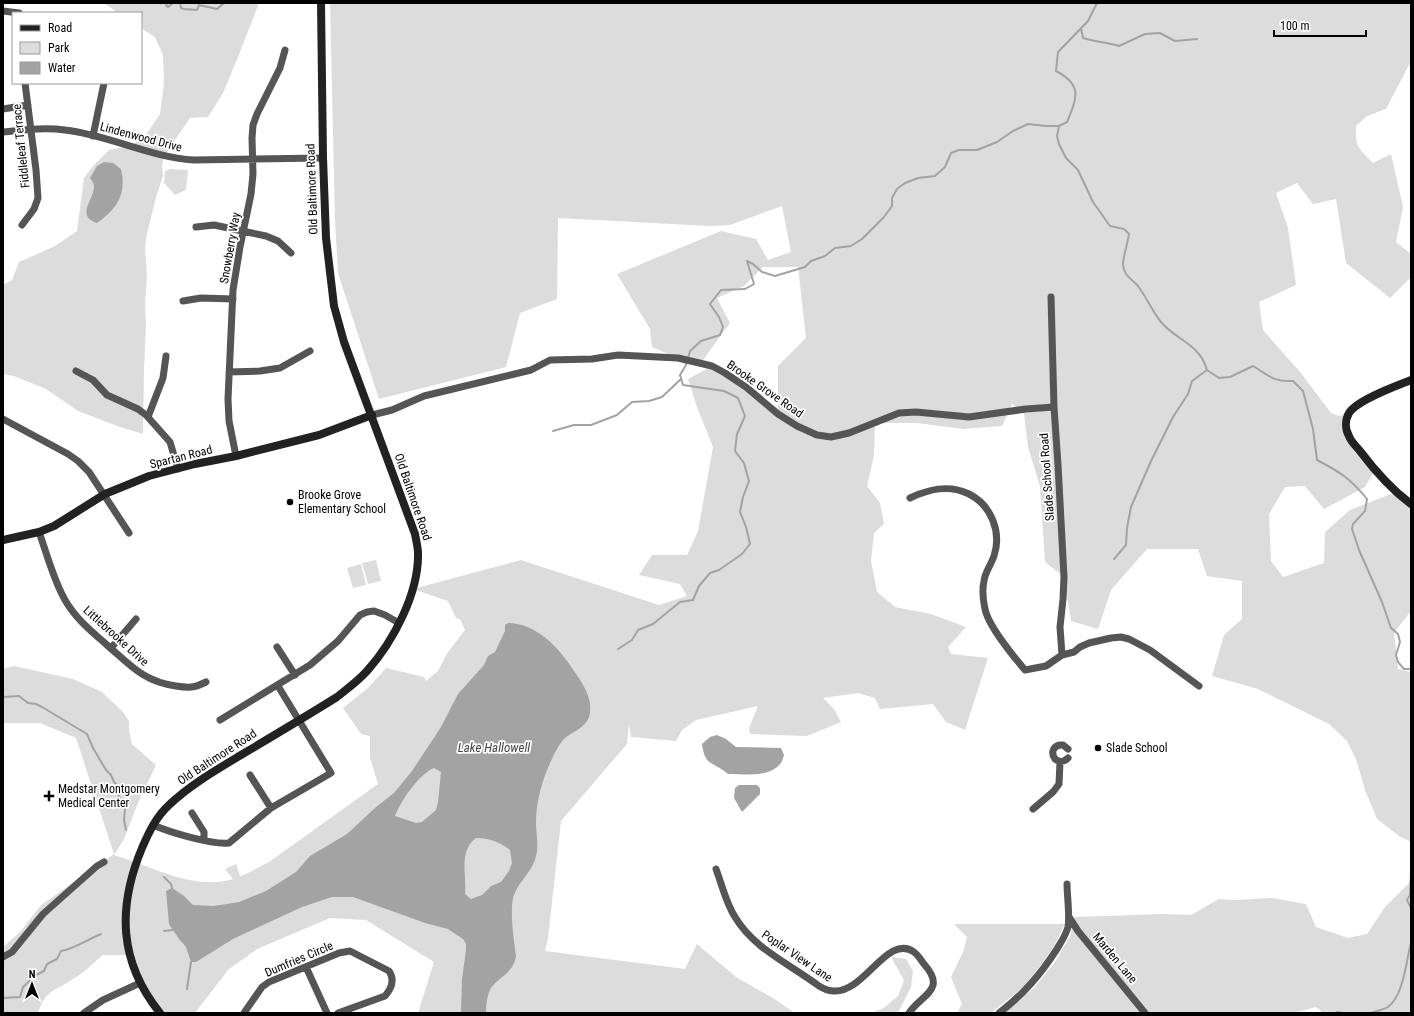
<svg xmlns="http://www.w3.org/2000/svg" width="1414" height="1016" font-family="'Roboto Condensed',sans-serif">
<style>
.green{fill:#dcdcdc}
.water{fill:#a3a3a3;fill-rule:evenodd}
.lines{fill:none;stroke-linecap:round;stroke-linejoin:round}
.stream{stroke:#a3a3a3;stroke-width:2}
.street{stroke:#555;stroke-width:7}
.secondary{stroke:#222;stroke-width:8}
.poi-dot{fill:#000;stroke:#fff;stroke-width:1.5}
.labels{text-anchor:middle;stroke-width:3.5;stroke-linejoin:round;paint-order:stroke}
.street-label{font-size:12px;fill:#000;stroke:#fff}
.poi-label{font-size:12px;fill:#000;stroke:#fff;text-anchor:start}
.water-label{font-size:13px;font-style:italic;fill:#444;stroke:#fff}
</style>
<rect width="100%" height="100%" fill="#fff"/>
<path class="green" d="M104,3H259L238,57L223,93L208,117L190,118L164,156L162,166L163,176L157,194L147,233L145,247L147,277L145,303L146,324L144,370L143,434L120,427L78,411L46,389L14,376L3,374V285L12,280L19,262L55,246L77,231L84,178L94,165L109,150L129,146L143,139L160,114L164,83L163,55L155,37L141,28V13H118Z
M330,3H1411V61L1386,109L1367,116L1356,126C1355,148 1359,148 1373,163L1391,154L1403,207L1396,242L1411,254V277L1390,298L1346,263L1336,199L1313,204L1297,183L1276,193L1288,228L1296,285L1259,302L1263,330L1300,372L1331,413L1339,416L1349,414L1346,425L1375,470L1365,487L1324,509L1305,486L1285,487L1269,514L1271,561L1283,577L1324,563L1325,532L1350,510L1396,492L1411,504V611L1394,633L1398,669L1411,672V842L1399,836L1377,819L1365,790L1356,759L1347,741L1329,724L1258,689L1212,676L1224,635L1242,619V581L1207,576L1198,549H1147L1111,590L1098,629L1071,621L1064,577L1045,562L1040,486L1028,447L1024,414L1012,404L1002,426L963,429L917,423H875L874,456L867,486L880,503L884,524L874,533L871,561L877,592L895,607L931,614L966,627L948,647L951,654L988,658L965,730L946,722L933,704L880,709L875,698L858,693L823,698L834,709L841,722L807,736L750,734L749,728L758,706L696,720L682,730L676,741L631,737L629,723L627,744L561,821L548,938L545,951L685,969L697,944L736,977L773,998L795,1013H418L434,962L366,920L330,918L257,949L228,970L195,1013H160L129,955H103C93,963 84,973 73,979C54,992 46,989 38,1013H3V947L20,932L41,905L114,854L76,738L40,723H3V669L14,666L73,679L102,692L124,713L129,722V731L132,744L156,765L138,803L124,839L114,855C151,866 194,891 233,879L225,869L236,864L240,876L238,877L246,874L269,862L378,784L370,758V736L361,734L343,708L368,688L386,668L424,677L426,681L438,671L448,652L465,630L460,619L456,618L448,601L413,589L521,560L659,605L687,596L680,584L639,575L652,555H687L698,531L713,447L697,407L688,379L712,366L778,413V366L806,338L798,267H763L744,286L717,298L730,323L701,363L678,358L652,347L650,329L617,274L721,231L756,239L768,260L791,252L782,206L730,225L710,226L558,218L557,299L520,313L506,367L379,399L338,273L335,219Z
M170,169L188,170L186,190L175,195L164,183L165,171Z
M376,560L381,581L368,584L362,563Z
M361,564L366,585L353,588L347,568Z
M1411,881V1013H1323L1316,1007L1294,1013H1004L1034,988L1055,962L1070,936L1075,917L1163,914L1191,915L1219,899L1235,900L1272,898L1306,904L1316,927L1348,938L1367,934L1385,907Z
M954,924H1065L1053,948L1027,984L991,1013H957L962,1004L951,977L963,952L967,937Z
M891,957L906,959L913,971L911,987L898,1013H871L884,1008L898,996L904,980Z"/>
<path class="water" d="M104,162L113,163L121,169C127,194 117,209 97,223C75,216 94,199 94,187C94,183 92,181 90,178L97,166Z
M508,623C537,623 560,649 574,671C583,684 592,697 590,713C588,728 572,731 563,740C558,746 554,754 551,761C542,780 536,802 536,823C536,834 539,845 536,856C533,871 519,881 514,895C509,909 514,941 516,956C513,974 500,975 491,988C487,995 486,1005 486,1013H461L462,979L466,950V944L463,939L448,929L425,923L353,897H332L302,907L233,939L196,962H191L186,947L179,939L169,924L166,891L172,888L184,896L193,905L214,906L239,902L266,891L296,872L310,856L347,834L376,807L394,793L412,771L441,727L458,694L484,665L488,656L495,652L505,631V625ZM434,768L441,772L438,802L436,810L422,822L416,823L395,816C400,802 419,774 434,768ZM476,838C489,838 500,842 510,850L512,863L509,871L501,882L491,886L482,895L471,899L465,894C467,876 458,851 476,838Z
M717,735L726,739L736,747L781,748L784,755C783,758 782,762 780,764C769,778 744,774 728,774C713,761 705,767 702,744L710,737Z
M739,785H757L760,788V794L742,812L734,798L735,788Z"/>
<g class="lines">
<path class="stream" d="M166,3V5L168,7L173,3
M180,3L181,8L184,9L197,10L199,5L217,9L224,3
M1081,28L1083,38C1096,42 1106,42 1119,46L1145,34L1160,33L1175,41L1197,39
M1059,126L1057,136L1059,144L1066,158L1078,170L1093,202L1110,226L1124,229L1129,234C1128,242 1123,257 1123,264C1123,275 1132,279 1138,286C1147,298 1152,311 1161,322C1176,340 1200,344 1207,370L1219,378L1230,377L1253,366C1270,376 1273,382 1293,381L1303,391L1313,429L1317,460C1340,472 1351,479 1367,499L1365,511L1353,524L1352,529L1359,550L1382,602L1391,628L1398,634L1400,642L1396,655L1398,662L1404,669H1411
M553,431L574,425H591L617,415L632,402L649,401L662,397L681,379
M1114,559L1126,545L1127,528L1131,507L1151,461L1173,417L1188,394L1192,381L1207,370
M618,649L632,640L638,630L653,624L680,602L693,600L699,586L710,573L719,570L742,554L750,544L746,527L740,512L743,497L749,481L744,463L735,451L737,434L745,416L738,398L724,391L683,385L680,375L686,365L690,351L701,341L720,335L723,327L719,317L710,304L721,290L745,289L754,284L747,261L753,264L762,272L775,276L805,267L811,261L825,256L835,248L851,246L862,239L884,217L892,206V198L897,189L905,183L918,178L935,176L945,167L951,153L959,150H977L997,142L1013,131L1028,124L1046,126H1059L1067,122C1077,98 1083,85 1056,71L1058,52L1088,21L1097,3
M3,697L19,696L28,703L36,704L42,707L87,734L93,748L106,770L111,775L114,782L118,786L119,790L118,795L124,804L125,809L124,820L126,830
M1411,725V728
M1411,873L1410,895L1407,900L1411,908
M164,877L171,884L172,888
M1411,919V929
M164,931L172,930
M187,989L191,962
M3,998L20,997L23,987L36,975L44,971L47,964L57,959L61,951C74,949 88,939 101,934
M1337,1012L1343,1013
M1371,1013C1376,1011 1383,1010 1388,1007C1404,995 1406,961 1411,943"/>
<path class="street" d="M3,11L19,13
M3,109L28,105
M3,132C23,130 44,127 65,130C109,135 149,157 194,160L323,158
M93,136L104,83
M22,225L34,209L38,198L36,170L25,83
M196,227L214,225L266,236L278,241L291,253
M1051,297L1054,407L1058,465L1064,577L1063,599L1060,627L1062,655
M183,301L201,298L233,299
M76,371L93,380L107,395L138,409L146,415L170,442L178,469
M229,372L260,371L280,368L310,351
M372,415L392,410L424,396L531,370L550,360L592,359L618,355L678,358L712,366L725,373L746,387L778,414L797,426L817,435L831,437L849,433L899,413L916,412L969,417L1026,409L1054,407
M148,417L163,378L166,356
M3,419L68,454L78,461L89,472L129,533
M236,456L229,421L228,399L233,290L240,247L251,194L253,174L252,138L253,125L257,114L280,68L285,50
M910,498C929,489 949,484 969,494C991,505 1002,532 994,556C991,565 985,572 984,581C982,590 983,600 985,609C988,625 1014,657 1025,670L1046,666L1062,655L1074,652L1080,647L1089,643L1111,638L1121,637L1129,639L1150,650L1199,686
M39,532C47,554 53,579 65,600C76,619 91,631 107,645C130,665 144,682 176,686C189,688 194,688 206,682
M277,647L295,675
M111,648L136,619
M220,720L310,665L338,641L360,615L367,612L374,611L385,615L399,623
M1068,749L1063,745C1054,744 1050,752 1055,759C1060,763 1064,762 1068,758
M250,775L271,808
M1033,809L1053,792L1059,784L1060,762
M192,813L204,832V840
M153,825C169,832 212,845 229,843L271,808L331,773L278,686
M716,869C722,885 726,903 735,917C754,949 790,964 819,986C824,989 828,991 834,991C864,993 888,933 914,952C918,955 921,960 924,964C947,990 922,994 909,1013
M1069,917L1078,931L1145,1013
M3,957L12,952L43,914L97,866L104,862
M306,967L327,1013
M84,1013L103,1000L140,983
M244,1013L262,987L269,982L339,953L350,951L389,971C395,980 392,988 385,996L338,1013
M999,1013C1024,994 1040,975 1057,949C1061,942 1066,935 1068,927C1070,916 1067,895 1067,884"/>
<path class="secondary" d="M1411,380C1396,386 1357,400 1349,413C1345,420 1345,429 1349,436C1351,442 1356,446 1360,451C1375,471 1391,489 1411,504
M3,540L39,532L54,526L105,494L149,476L195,464L236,456L319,435L372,415
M160,1013C119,962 117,908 142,848C149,832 156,817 169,805C190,785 216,770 241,755C273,736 305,717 337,697C347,689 358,681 367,671C393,642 419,593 418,553C418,547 416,540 415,534L344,342L334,306L326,238L323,158L321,3"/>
</g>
<g class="poi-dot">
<circle cx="290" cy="502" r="4"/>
<circle cx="1098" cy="748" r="4"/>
<path d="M47 790h4v4h4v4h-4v4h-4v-4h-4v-4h4z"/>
</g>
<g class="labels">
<g class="street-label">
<text transform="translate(141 137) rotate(15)" y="4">Lindenwood Drive</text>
<text transform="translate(21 146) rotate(-96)" y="4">Fiddleleaf Terrace</text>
<text transform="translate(312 189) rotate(-92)" y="4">Old Baltimore Road</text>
<text transform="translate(230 248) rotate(-80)" y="4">Snowberry Way</text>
<text transform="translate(765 389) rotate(35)" y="4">Brooke Grove Road</text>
<text transform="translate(181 457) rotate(-14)" y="4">Spartan Road</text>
<text transform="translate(1047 477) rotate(-94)" y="4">Slade School Road</text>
<text transform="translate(413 497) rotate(71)" y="4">Old Baltimore Road</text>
<text transform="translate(116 636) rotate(42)" y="4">Littlebrooke Drive</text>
<text transform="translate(217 757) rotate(-33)" y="4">Old Baltimore Road</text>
<text transform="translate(797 956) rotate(34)" y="4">Poplar View Lane</text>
<text transform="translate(1115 958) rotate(50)" y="4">Marden Lane</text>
<text transform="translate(299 959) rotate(-23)" y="4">Dumfries Circle</text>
</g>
<g class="poi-label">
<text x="298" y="499">Brooke Grove<tspan x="298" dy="14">Elementary School</tspan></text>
<text x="1106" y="752">Slade School</text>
<text x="58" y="793">Medstar Montgomery<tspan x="58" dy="14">Medical Center</tspan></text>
</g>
<g class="water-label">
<text x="494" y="752">Lake Hallowell</text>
</g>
</g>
<rect width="1414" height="1016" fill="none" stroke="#000000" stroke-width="8"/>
<rect x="12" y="12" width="130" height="72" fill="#ffffff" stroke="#999999"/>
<rect x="20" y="25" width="20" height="6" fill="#222222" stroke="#999999"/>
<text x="48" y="32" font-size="12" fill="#000000">Road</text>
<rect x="20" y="42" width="20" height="12" fill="#dcdcdc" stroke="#999999"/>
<text x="48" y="52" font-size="12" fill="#000000">Park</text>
<rect x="20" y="62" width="20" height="12" fill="#a3a3a3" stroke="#999999"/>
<text x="48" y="72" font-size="12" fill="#000000">Water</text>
<g transform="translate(32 984)" stroke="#ffffff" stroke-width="3" paint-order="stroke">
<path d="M0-3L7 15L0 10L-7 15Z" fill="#000000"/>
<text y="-6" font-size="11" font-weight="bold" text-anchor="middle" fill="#000000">N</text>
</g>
<path d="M1274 30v6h92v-6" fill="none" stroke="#000000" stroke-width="2"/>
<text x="1280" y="30" font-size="12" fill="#000000" stroke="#ffffff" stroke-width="3" paint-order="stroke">100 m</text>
</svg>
